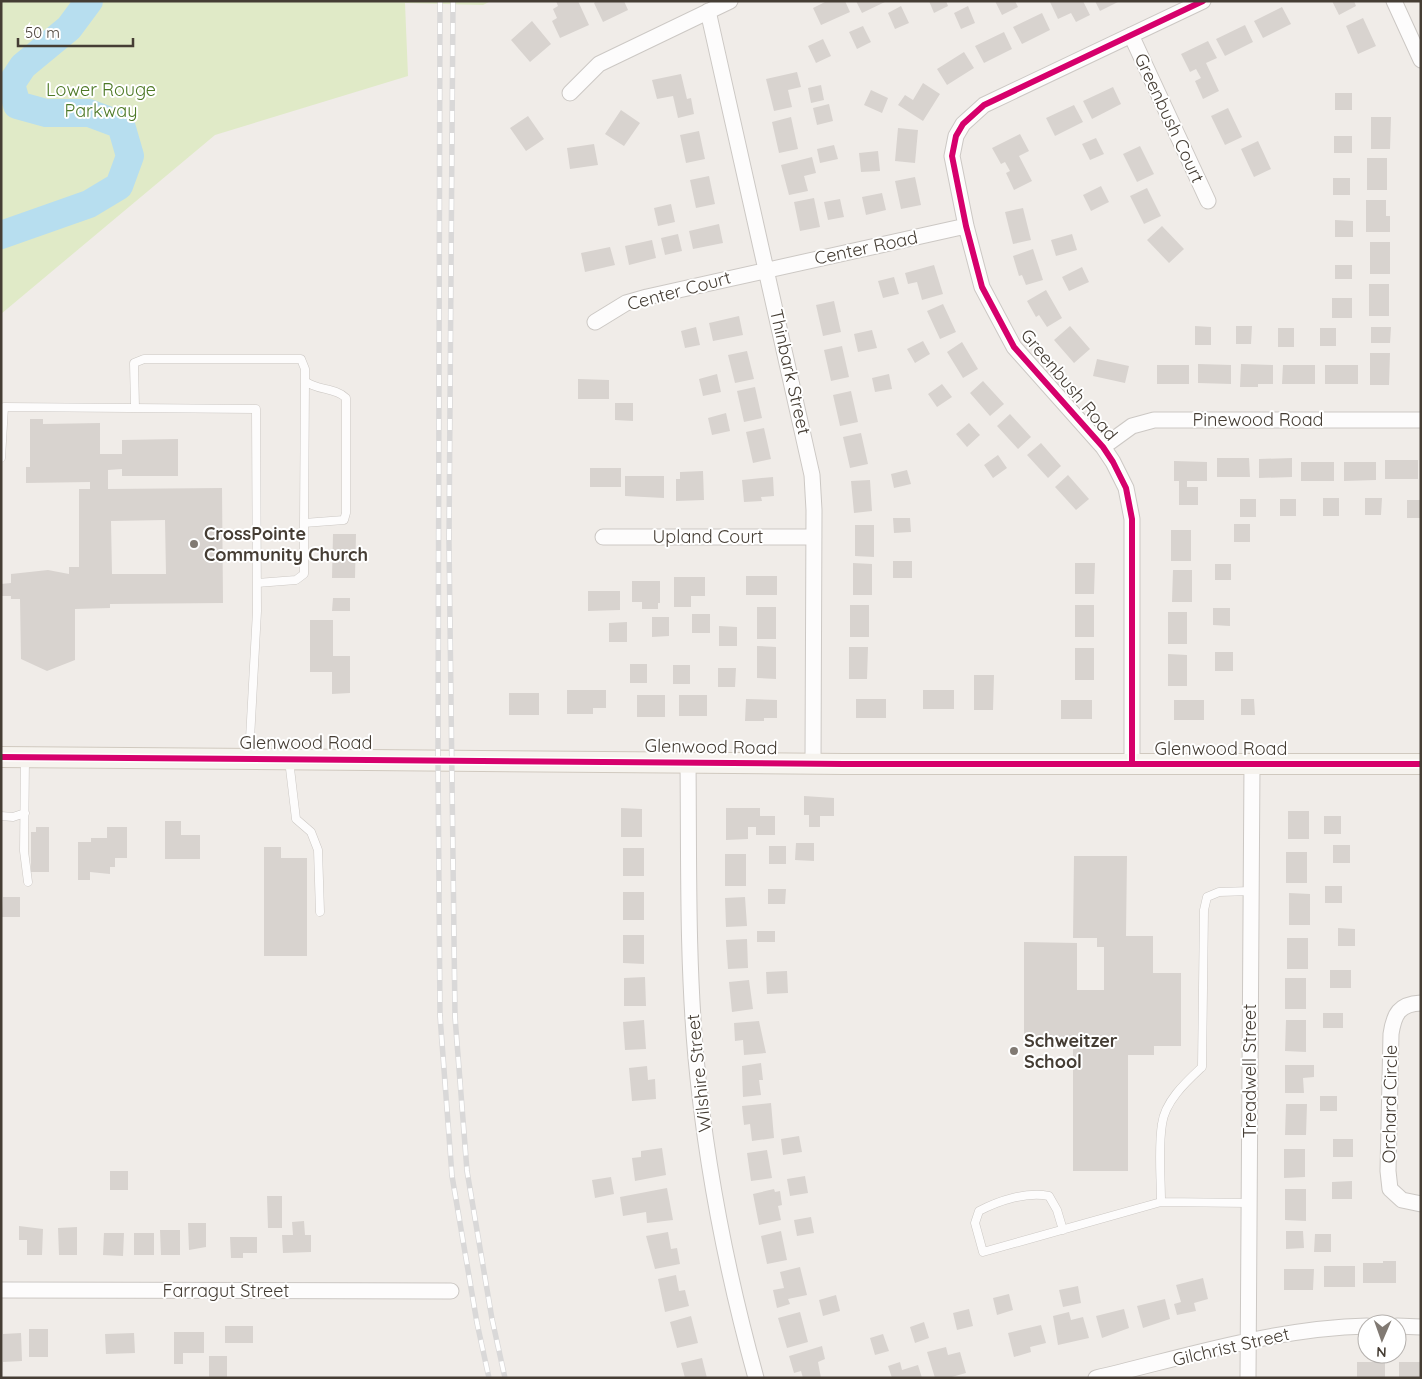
<svg xmlns="http://www.w3.org/2000/svg" width="1422" height="1379" font-family="Quicksand,sans-serif">
<style>
.green{fill:#e0eac7}
.lines{fill:none;stroke-linecap:round;stroke-linejoin:round}
.river{stroke:#b7deef;stroke-width:28}
.building{fill:#d8d3cf;fill-rule:evenodd}
.lane-casing{stroke:#ccc8c4;stroke-width:9}
.street-casing{stroke:#ccc8c4;stroke-width:17}
.secondary-casing{stroke:#d0c9bf;stroke-width:22}
.lane{stroke:#fdfcfc;stroke-width:8}
.street{stroke:#fdfcfc;stroke-width:15}
.secondary{stroke:#f6f3ee;stroke-width:20}
.rail-casing{stroke:#d9d8d8;stroke-width:5.5}
.rail{stroke:#fff;stroke-width:4;stroke-dasharray:11;stroke-linecap:butt}
.cycleway-casing{stroke:#fff;stroke-width:9}
.cycleway{stroke:#d6006c;stroke-width:6}
.poi-dot{fill:#817a73;stroke:#fff;stroke-width:2}
.labels{text-anchor:middle;stroke-width:4;stroke-linejoin:round;paint-order:stroke}
.park-label{font-size:18px;fill:#4d7926;stroke:#fff}
.street-label{font-size:18px;fill:#453d34;stroke:#fff}
.poi-label{font-size:18px;font-weight:bold;fill:#453d34;stroke:#fff;text-anchor:start}
</style>
<rect width="100%" height="100%" fill="#f0ece8"/>
<path class="green" d="M1,1H491L483,5L405,3L408,76L215,135L1,314Z"/>
<g class="lines">
<path class="river" d="M1,235L89,204L119,186L130,156L121,125L89,113H46L17,105L11,84L23,66L69,28L89,1"/>
</g>
<path class="building" d="M556,1H578L589,25L560,38L552,21L557,18L553,9L558,6Z
M596,1H624L628,10L603,22L594,3Z
M827,1H845L850,12L821,25L813,8Z
M856,1H887L862,13Z
M929,1H946L948,6L934,13Z
M995,1H1015L1018,7L1002,15Z
M1052,1H1083L1090,15L1076,22L1071,13L1058,19L1050,2Z
M1095,1H1120L1100,11Z
M1332,1H1354L1356,6L1339,15Z
M901,6L909,23L895,29L888,13Z
M968,6L975,23L961,29L954,13Z
M1282,7L1291,24L1263,38L1254,21Z
M1042,13L1050,30L1022,44L1013,27Z
M1363,18L1376,46L1358,54L1346,26Z
M532,21L551,44L530,62L511,40Z
M1245,25L1253,42L1225,56L1216,39Z
M863,26L871,42L857,49L849,32Z
M1004,32L1012,49L984,63L975,46Z
M823,39L831,56L816,63L808,46Z
M1208,41L1217,58L1206,63L1219,91L1203,99L1195,81L1201,78L1196,69L1190,72L1181,54Z
M964,52L974,68L947,85L937,69Z
M797,72L801,87L788,90L792,107L774,111L766,79Z
M681,74L687,99L691,98L694,114L678,118L673,96L657,99L652,80Z
M923,83L940,94L923,121L898,105L905,95L913,100Z
M821,85L824,100L811,103L808,88Z
M1113,87L1121,104L1092,119L1083,101Z
M871,90L888,98L882,113L864,105Z
M1335,93H1352V110H1335Z
M829,104L833,121L817,125L813,108Z
M1074,105L1083,122L1055,136L1046,118Z
M1228,108L1242,137L1225,145L1211,116Z
M621,110L640,123L624,146L605,134Z
M528,116L544,139L526,151L510,128Z
M791,117L798,149L779,153L772,122Z
M1371,117H1391L1390,149H1371Z
M898,128L918,130L915,163L895,161Z
M699,131L705,159L686,163L680,135Z
M1020,134L1029,151L1019,156L1032,181L1014,190L1006,173L1010,171L1005,162L1001,164L992,148Z
M1334,136H1352V153H1334Z
M1096,138L1104,154L1090,160L1082,144Z
M1258,141L1271,169L1254,177L1241,149Z
M594,144L598,165L570,169L567,148Z
M834,145L838,159L820,163L817,149Z
M1140,146L1154,174L1137,182L1123,154Z
M878,151L880,171L861,172L859,153Z
M812,157L816,173L804,176L808,191L789,195L781,165Z
M1367,158H1387V190H1367Z
M709,176L715,204L696,208L690,180Z
M915,177L921,205L901,209L895,181Z
M1333,178H1350V195H1333Z
M1101,186L1109,202L1091,211L1083,195Z
M1147,188L1161,216L1144,224L1130,196Z
M882,193L886,210L866,215L862,197Z
M814,198L820,227L800,231L794,202Z
M840,199L844,217L828,220L824,202Z
M1366,200H1386V216H1390V232H1366Z
M671,204L675,222L658,226L654,208Z
M1023,208L1031,240L1013,244L1005,212Z
M1335,220L1353,221V237H1335Z
M719,224L723,243L693,249L689,231Z
M1162,226L1184,249L1169,263L1147,240Z
M678,234L682,251L665,255L661,238Z
M1072,234L1077,250L1056,256L1051,240Z
M652,240L656,258L629,265L625,246Z
M1370,242H1390V274H1370Z
M610,247L615,265L585,272L581,253Z
M1033,249L1043,280L1026,285L1022,275L1019,276L1013,256Z
M934,265L943,294L922,300L917,282L908,284L905,273Z
M1335,265H1352V279H1335Z
M1082,267L1089,282L1069,291L1062,277Z
M894,277L899,294L883,298L878,281Z
M1369,284H1389V316H1369Z
M1046,290L1062,318L1047,327L1039,315L1036,317L1027,301Z
M1332,298H1352V318H1332Z
M834,301L841,332L823,336L816,305Z
M943,304L956,332L940,339L927,311Z
M739,316L743,335L713,341L709,323Z
M1070,326L1090,349L1074,363L1054,340Z
M1195,326L1211,327V345H1195Z
M1236,326H1252L1251,344H1236Z
M696,327L700,345L685,348L681,331Z
M1371,327H1391L1390,343H1371Z
M1278,328H1294V347H1278Z
M1320,328H1336V346H1320Z
M872,330L877,348L858,352L854,334Z
M923,341L930,354L915,363L907,349Z
M962,342L978,369L963,378L947,352Z
M842,346L849,377L831,381L824,350Z
M747,351L754,379L735,383L728,355Z
M1370,353H1390L1389,385H1370Z
M1097,359L1129,366L1125,383L1093,376Z
M1198,364L1231,365V384L1198,383Z
M1241,364L1273,365V384H1258V387H1240Z
M1157,365H1189V384H1157Z
M1283,365H1315V384H1282Z
M1325,365H1358V384H1325Z
M717,374L721,392L703,396L699,379Z
M889,374L892,389L875,392L872,378Z
M578,379L609,380V399H578Z
M983,381L1004,404L990,416L970,393Z
M942,384L952,397L937,407L928,394Z
M755,387L762,418L744,422L737,391Z
M851,391L858,422L840,426L833,395Z
M615,403H633V421L615,420Z
M726,413L730,431L712,435L708,418Z
M1010,414L1031,437L1018,449L997,426Z
M30,419H43V424L100,423V454H122V440L178,439V476H122V469L108,470V489L222,488L223,603L110,604V608L75,609V660L47,671L21,659L20,599H11V596H1V584L11,583V574L48,570L69,574V567H79V489H90V482L26,483V467H30ZM165,520L166,574H112L111,521Z
M969,423L980,435L967,447L956,434Z
M764,428L771,459L753,463L746,432Z
M861,433L868,464L850,468L843,437Z
M1041,443L1061,466L1048,478L1027,455Z
M998,455L1007,468L993,478L984,465Z
M1217,458H1249L1250,477H1217Z
M1292,458V477L1259,478V459Z
M1385,460H1418V479H1385Z
M1174,461L1207,462V481H1187V487H1198V505H1179V481H1174Z
M1301,462H1334V481H1301Z
M1344,462H1376V480L1344,481Z
M590,468H621V487H590Z
M907,470L911,484L894,488L891,474Z
M703,471L704,500L676,501V479H680V472Z
M1068,475L1089,499L1076,510L1055,487Z
M625,476H664V498L625,496Z
M773,477L774,496L761,497L762,501L744,502L742,480Z
M870,480L872,511L854,513L851,481Z
M1323,498H1339V516H1323Z
M1365,498H1382L1381,515H1365Z
M1240,499H1256V517H1240Z
M1280,499H1296V516H1280Z
M1407,500H1421V518H1407Z
M893,518H910L911,532L894,533Z
M1234,524H1250V542H1234Z
M855,525H874V557L855,556Z
M1171,530H1191V561H1171Z
M333,534H356L355,578H332Z
M893,561H912V578H893Z
M853,563L872,564V595H853Z
M1075,563H1095L1094,594H1075Z
M1215,564H1231V580H1215Z
M1173,570H1192V602H1172Z
M746,576H777V595H746Z
M674,577H705V596H691V607H674Z
M632,581H660V603H658V609H642V602H632Z
M588,591H620V610L588,611Z
M333,598H350V611H332Z
M850,605H869V637H850Z
M1075,605H1094V637H1075Z
M757,607H776V639H757Z
M1213,608H1230V626L1213,625Z
M1168,612H1187V644H1168Z
M692,614H710V633H692Z
M652,617H669V636L652,637Z
M310,620H333V656H350V693L332,694V672H310Z
M627,622V642H609V623Z
M719,626L737,627V646H719Z
M757,646L776,647V679L757,678Z
M849,647H868L867,679H849Z
M1075,648H1094V680H1075Z
M1215,652H1233V671H1215Z
M1168,654L1187,655V686H1168Z
M630,664H647V683H630Z
M673,665H690V684H673Z
M718,668H736L735,687H718Z
M974,675H994L993,710H974Z
M567,690H606V708H593V714H567Z
M923,690H954V709H923Z
M509,693H539V715H509Z
M637,695H665V717H637Z
M679,695H707V716H679Z
M746,699L777,700V718H764V721H745Z
M856,699H886V718H856Z
M1241,699H1254L1255,715H1241Z
M1061,700H1092V719H1061Z
M1174,700H1204V720H1174Z
M804,796L834,798V816H820V827H809V815H804Z
M621,808L642,809V837H621Z
M726,808H760V816H775V835H756V827H748V839L726,840Z
M1288,811H1309V839H1288Z
M1324,816H1341V834H1324Z
M165,821H181V835H200V859H165Z
M36,827H49V872H31V832H36Z
M107,827H127V858H115V867H110V874L90,872V880H78V842H91V838H107Z
M796,843H814V861L795,860Z
M1333,845H1350V863H1333Z
M769,846H786V864H769Z
M264,847H281V858H307V956H264Z
M623,848H644V876H623Z
M1286,852H1307V883H1286Z
M725,854H746V886H725Z
M1074,856H1127L1126,936H1153V973H1181V1046H1154V1055H1128V1171H1073V1047H1024V942L1077,943V990H1104V947H1097V938H1073Z
M1325,886H1342V903H1325Z
M768,889H786L785,904H768Z
M623,892H644V920H623Z
M1289,893L1310,894V925H1289Z
M3,897H20V917H2Z
M745,897L747,926L726,927L725,898Z
M1338,928L1355,929V946H1338Z
M757,931H775V942H757Z
M623,935H644V964L623,963Z
M1287,938H1308V969H1287Z
M747,939L748,968L728,969L726,940Z
M1330,970H1351V988H1330Z
M787,971L788,993L767,994L766,972Z
M645,977L646,1006H624V978Z
M1285,978H1306V1009H1285Z
M749,980L753,1009L732,1012L729,982Z
M1323,1013H1343V1028H1323Z
M644,1020L646,1049L625,1050L623,1022Z
M1286,1020H1306V1052L1285,1051Z
M759,1021L766,1053L744,1055L743,1040L735,1041L734,1023Z
M761,1063L763,1080H759L761,1095L743,1097L742,1066Z
M1285,1065H1314V1077L1303,1078L1304,1093H1285Z
M647,1066L648,1080L655,1079L656,1099L632,1101L629,1068Z
M1320,1096H1337V1111H1320Z
M771,1103L774,1138L752,1141L750,1124L744,1125L742,1106Z
M1286,1104H1307L1306,1135H1285Z
M799,1136L802,1152L783,1155L781,1139Z
M1333,1139H1353V1157H1333Z
M662,1148L666,1175L635,1181L632,1158L641,1157V1151Z
M1284,1149H1305V1177L1284,1178Z
M767,1150L772,1178L751,1181L747,1153Z
M110,1171H128V1190H110Z
M805,1176L808,1193L790,1196L787,1179Z
M611,1177L614,1194L595,1198L592,1180Z
M1352,1181V1199H1332V1182Z
M667,1188L673,1220L647,1223L646,1212L623,1216L620,1197Z
M774,1189L775,1192L780,1191L782,1205L778,1206L781,1220L759,1225L753,1194Z
M1285,1189H1306V1221L1285,1220Z
M267,1196H282V1228H268Z
M811,1217L814,1233L797,1236L794,1220Z
M304,1221L305,1235H311V1252L283,1253L282,1235H293L292,1222Z
M188,1223H206V1247L189,1250Z
M19,1226L43,1229L42,1255H27V1240H19Z
M77,1227V1255H59L58,1228Z
M160,1230H180V1255H161Z
M781,1231L787,1260L767,1264L761,1236Z
M1286,1231H1303L1304,1248L1286,1249Z
M668,1232L671,1249L677,1248L680,1264L655,1269L646,1236Z
M104,1233H124L123,1256L103,1255Z
M134,1233H154V1255H134Z
M1315,1234H1331V1252H1314Z
M230,1237H257V1253H243V1258H231Z
M1383,1261H1396V1283H1363V1263H1383Z
M1324,1266H1355V1287H1324Z
M800,1267L807,1295L788,1299L790,1304L777,1308L773,1290L784,1288L780,1272Z
M1284,1269H1314L1313,1290H1284Z
M676,1275L679,1291L685,1290L689,1306L665,1312L658,1279Z
M1203,1278L1208,1299L1194,1303L1196,1311L1177,1315L1174,1304L1181,1302L1176,1285Z
M1078,1286L1081,1303L1063,1307L1059,1290Z
M1009,1294L1013,1310L997,1315L993,1298Z
M836,1295L840,1311L823,1316L819,1300Z
M1165,1299L1170,1319L1143,1328L1137,1306Z
M969,1309L973,1326L957,1330L953,1313Z
M1124,1309L1129,1328L1102,1338L1096,1316Z
M800,1312L808,1342L787,1348L778,1318Z
M1069,1312L1071,1320L1083,1317L1089,1338L1058,1345L1053,1316Z
M691,1316L698,1343L677,1348L670,1322Z
M924,1322L929,1338L915,1343L910,1327Z
M1041,1325L1046,1343L1030,1347L1031,1352L1014,1357L1008,1333Z
M225,1326H253V1343H225Z
M29,1329H48V1357H29Z
M174,1332H204V1353H183V1364H174Z
M21,1333L22,1361L3,1362V1334Z
M134,1333L135,1353L106,1354L105,1334Z
M883,1334L889,1351L875,1355L870,1338Z
M822,1346L825,1359L818,1362L821,1378H803L801,1371L794,1373L789,1356Z
M946,1347L948,1355L960,1352L966,1373L948,1378H935L927,1352Z
M209,1356H227V1378H209Z
M702,1358L707,1378H685L681,1363Z
M900,1362L902,1370L918,1365L922,1378H892L888,1366Z
M1357,1362H1385V1378H1357Z
M1399,1362H1421V1378H1399Z"/>
<g class="lines">
<defs>
<path id="lane" d="M135,408L134,363L144,359H301L305,369V381C317,391 335,387 346,398V513L344,520L304,523V574L296,580L257,583
M1,458L4,407L256,409L257,611L249,757
M304,523L305,381
M25,759L24,851L28,882
M289,760L296,819L311,832L318,850L320,912
M1,816L13,817L25,813
M1249,1203L1161,1202C1161,1177 1158,1149 1162,1124C1165,1101 1186,1082 1202,1067L1204,910L1207,897L1219,892L1251,891
M1063,1230L1057,1210L1049,1196C1027,1191 998,1201 979,1211L975,1223L983,1252L1161,1202"/>
<path id="street" d="M1394,1L1421,60
M708,11L812,475L814,510L813,763
M1131,35L1208,201
M570,93L599,64L730,1
M595,322L626,303L647,297L966,226
M1103,447L1132,426L1154,420H1421
M603,537H814
M688,762C689,861 687,959 696,1058C706,1166 727,1273 756,1378
M1132,764V519L1126,488L1113,462L1103,447L1014,347L982,287L966,226L952,156L956,136L963,124L984,105L1203,1
M1421,1003C1399,1004 1394,1014 1391,1034L1388,1171L1390,1189L1402,1200L1421,1204
M1,1290L451,1291
M1397,1326L1421,1327
M1096,1378C1185,1357 1275,1328 1367,1326
M1248,1378L1252,764"/>
<path id="secondary" d="M1,757L844,764H1421"/>
</defs>
<use href="#lane" class="lane-casing"/>
<use href="#street" class="street-casing"/>
<use href="#secondary" class="secondary-casing"/>
<use href="#lane" class="lane"/>
<use href="#street" class="street"/>
<use href="#secondary" class="secondary"/>
<defs>
<path id="rail" d="M440,1L438,759L440,1016L452,1176L477,1323L489,1378
M453,1L449,542L455,1017L467,1171L492,1319L505,1378"/>
</defs>
<use href="#rail" class="rail-casing"/>
<use href="#rail" class="rail"/>
<defs>
<path id="cycleway" d="M1,757L844,764H1421
M1132,764V519L1126,488L1113,462L1103,447L1014,347L982,287L966,226L952,156L956,136L963,124L984,105L1203,1"/>
</defs>
<use href="#cycleway" class="cycleway-casing"/>
<use href="#cycleway" class="cycleway"/>
</g>
<g class="poi-dot">
<circle cx="194" cy="544" r="5"/>
<circle cx="1014" cy="1051" r="5"/>
</g>
<g class="labels">
<g class="park-label">
<text x="101" y="96">Lower Rouge<tspan x="101" dy="21">Parkway</tspan></text>
</g>
<g class="street-label">
<text transform="translate(1169 118) rotate(65)" y="6">Greenbush Court</text>
<text transform="translate(866 248) rotate(-12)" y="6">Center Road</text>
<text transform="translate(679 291) rotate(-15)" y="6">Center Court</text>
<text transform="translate(790 372) rotate(77)" y="6">Thinbark Street</text>
<text transform="translate(1069 385) rotate(50)" y="6">Greenbush Road</text>
<text x="1258" y="426">Pinewood Road</text>
<text x="708" y="543">Upland Court</text>
<text x="306" y="749">Glenwood Road</text>
<text transform="translate(711 747) rotate(1)" y="6">Glenwood Road</text>
<text x="1221" y="755">Glenwood Road</text>
<text transform="translate(1250 1071) rotate(-90)" y="6">Treadwell Street</text>
<text transform="translate(699 1073) rotate(-96)" y="6">Wilshire Street</text>
<text transform="translate(1390 1104) rotate(-89)" y="6">Orchard Circle</text>
<text x="226" y="1297">Farragut Street</text>
<text transform="translate(1231 1347) rotate(-13)" y="6">Gilchrist Street</text>
</g>
<g class="poi-label">
<text x="204" y="540">CrossPointe<tspan x="204" dy="21">Community Church</tspan></text>
<text x="1024" y="1047">Schweitzer<tspan x="1024" dy="21">School</tspan></text>
</g>
</g>
<rect width="1422" height="1379" fill="none" stroke="#453d34" stroke-width="5"/>
<g transform="translate(1382 1339) rotate(182)"><circle r="24" fill="#ffffff" stroke="#b5b1ae"/>
<path d="M0-4L9 19L0 12L-9 19Z" fill="#817a73"/>
<text y="-8" font-size="14" font-weight="bold" text-anchor="middle" fill="#453d34">N</text>
</g>
<path d="M18 38v8h115v-8" fill="none" stroke="#453d34" stroke-width="2.5"/>
<text x="25" y="38" font-size="15" fill="#453d34" stroke="#ffffff" stroke-width="4" paint-order="stroke">50 m</text>
</svg>
